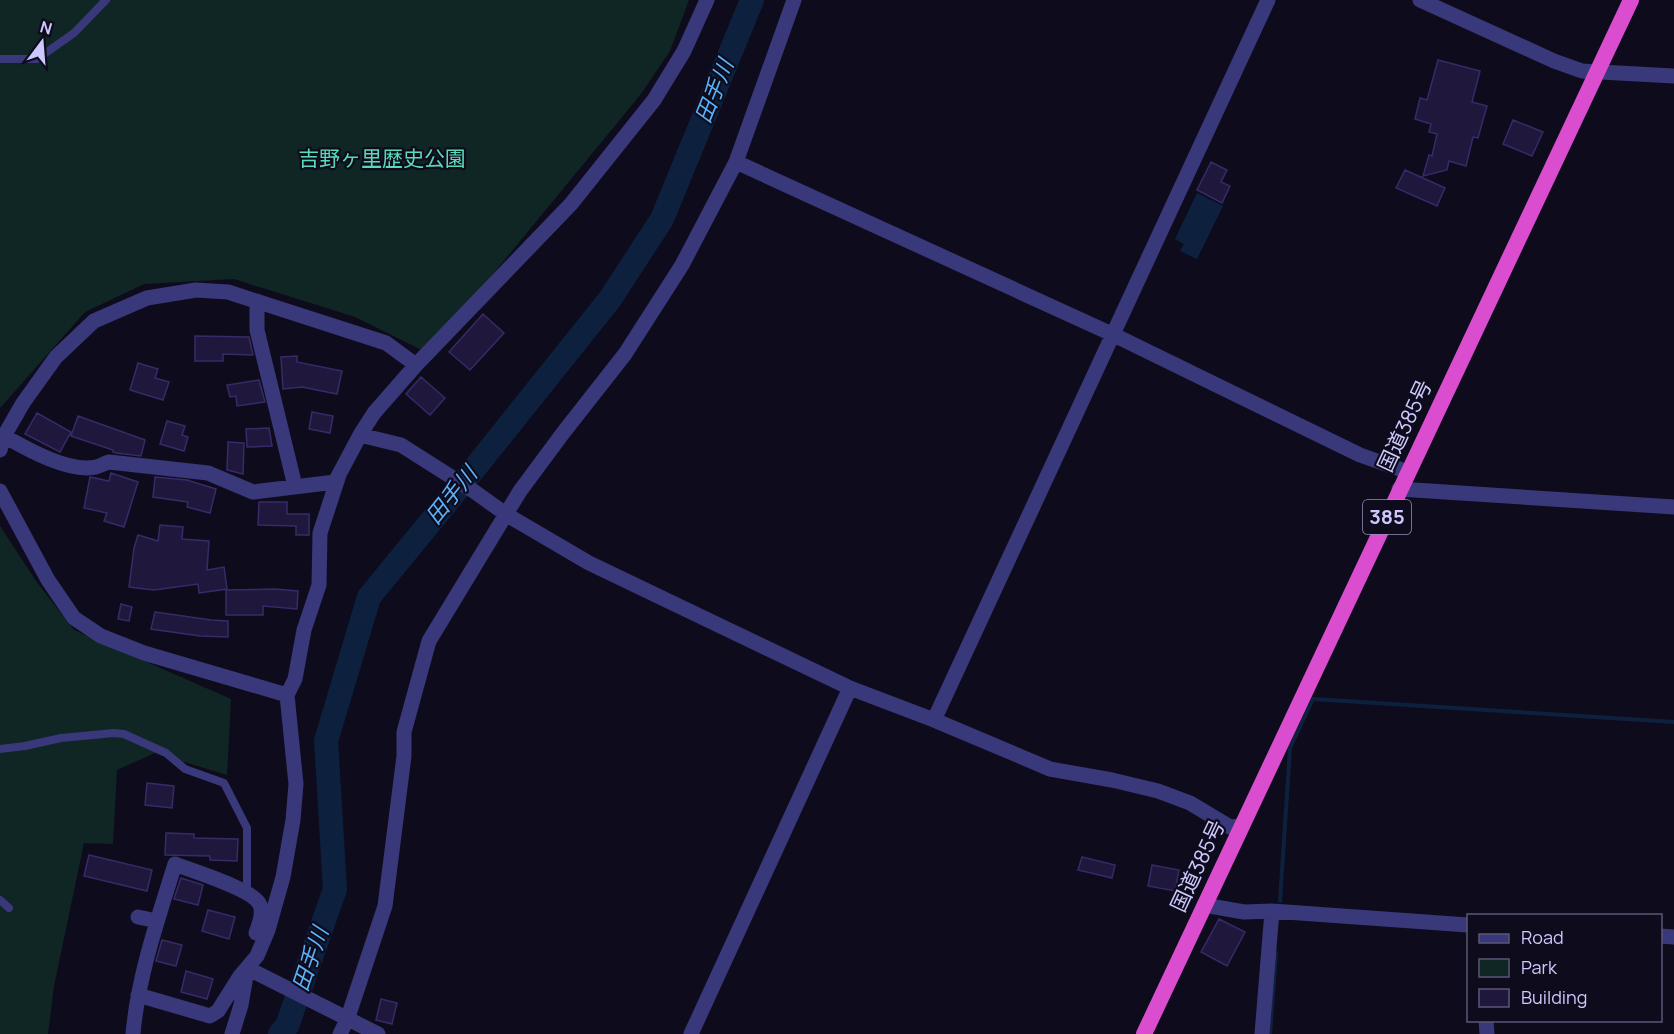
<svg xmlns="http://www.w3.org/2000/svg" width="1674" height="1034" font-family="Manrope,'Noto Sans JP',sans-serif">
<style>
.green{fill:#0f2624}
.water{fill:#0d213f}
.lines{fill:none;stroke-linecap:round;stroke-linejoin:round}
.stream{stroke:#0d213f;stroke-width:4}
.river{stroke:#0d213f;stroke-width:24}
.building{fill:#1f183c;stroke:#362b68;stroke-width:1.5}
.service{stroke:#39387a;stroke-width:8}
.minor{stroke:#39387a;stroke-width:15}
.tertiary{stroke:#39387a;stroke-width:15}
.trunk{stroke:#d94dce;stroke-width:16}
.labels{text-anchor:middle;stroke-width:4.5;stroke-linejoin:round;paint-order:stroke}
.shield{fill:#0e0c1c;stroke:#9490ba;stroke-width:1.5}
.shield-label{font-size:20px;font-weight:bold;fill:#cdc8fd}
.park-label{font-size:21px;fill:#58dab6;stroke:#0e0c1c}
.street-label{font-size:21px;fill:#cdc8fd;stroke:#0e0c1c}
.water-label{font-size:22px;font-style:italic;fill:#5ab3fa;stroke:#0e0c1c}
</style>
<rect width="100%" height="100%" fill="#0e0c1c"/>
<path class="green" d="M0,0H689L670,51L641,94L428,353L355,317L234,279L144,284L85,312L0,408Z
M0,526L36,581L74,630L231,699L227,775L155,753L117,770L113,844L84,843L54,986L48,1034H0Z"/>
<path class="water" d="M1197,193L1223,206L1197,259L1180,251L1184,244L1175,239Z"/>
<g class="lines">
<path class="stream" d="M1280,901L1290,748L1313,699L1674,722
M1270,1034L1276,953"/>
<path class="river" d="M280,1034L287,1026L335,889L326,741L369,597L474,469L610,299L662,219L752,0"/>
</g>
<path class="building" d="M1438,60L1480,71L1472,102L1487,106L1478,138L1473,137L1466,166L1449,161L1447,170L1423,176L1429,155L1432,156L1437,134L1429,132L1431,124L1415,119L1420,98L1427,100Z
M1513,120L1543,132L1532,156L1503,144Z
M1211,162L1227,170L1221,182L1230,186L1222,203L1197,190Z
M1405,170L1445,188L1437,206L1396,188Z
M483,314L504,333L470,370L449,352Z
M195,336L249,337L253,355L223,354V361H195Z
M297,356V362L342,371L337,394L302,387L283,389L281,357Z
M138,363L158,369L155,378L169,382L163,400L130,390Z
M421,377L445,398L430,415L406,394Z
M259,380L265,402L237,406L236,396L230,397L227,385Z
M312,412L333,416L330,433L309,429Z
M37,413L71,432L60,452L25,434Z
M78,416L145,440L141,456L116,453L113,452V450L71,436Z
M167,421L185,426L182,435L188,437L184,451L160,444Z
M269,428L272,446L247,447L246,429Z
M228,442L244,443L243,474L227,470Z
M111,473L138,482L124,527L104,521L107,513L84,508L90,477L109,481Z
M155,477L187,480L216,489L210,513L187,507L188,502L153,497Z
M259,502H287V514H309V535H296V526L258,525Z
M160,525L183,527L182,539L209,541L207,570L224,567L227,589L199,593L198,584L154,590L129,587L134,548L138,535L158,541Z
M275,589L298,591L297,609L263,606V615H226V590Z
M121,604L132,607L129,621L118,619Z
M155,612L211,620L228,621V637L200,636L151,629Z
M147,783L174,786L172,808L145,805Z
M166,833L194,834V838L238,839L237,861L210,860V856L165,855Z
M89,855L152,870L147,891L84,876Z
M1082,857L1115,865L1112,878L1078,870Z
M1152,865L1179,870L1175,891L1148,886Z
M181,878L203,885L198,905L174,899Z
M208,910L235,917L229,939L202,931Z
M1219,919L1245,932L1227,966L1201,952Z
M162,940L182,945L176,966L156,961Z
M186,971L213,979L207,999L181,992Z
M381,999L397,1003L392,1024L376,1020Z"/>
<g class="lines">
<path class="service" d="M0,59H37L74,33L106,0
M0,749L25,746L61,738L114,733L124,734L166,753L185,769L224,783L247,828V892
M0,900L9,908"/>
<path class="minor" d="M736,162L1114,335L1360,455L1408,472
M257,301V330L295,486
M360,435L374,413L416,365L571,204L654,100L684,51L707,0
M4,436C27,449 69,473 96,467C100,466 105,463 109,462L208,473L253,492L335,482L360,435L401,445L475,492L507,515L589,563L850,688L934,720L1050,769L1112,780L1158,791L1190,803L1230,827L1241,826
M0,450L4,436L23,403L56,357L94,321L147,298L196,290L228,292L386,343L416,365
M1399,489L1674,507
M0,491L48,580L74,618L101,636L144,653L287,695
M934,720L1268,0
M1204,905L1244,912L1272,911L1468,925
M138,917L157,921
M1660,936L1674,937
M247,968L378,1034
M138,995L210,1016L218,1011L240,976L257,956L268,930L283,877L293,820L296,784L287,695L295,679L304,630L319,585L320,533L339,475
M1486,1020L1487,1034
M133,1034C138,976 158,919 175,864C192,871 254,889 260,905C264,914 259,924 256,933
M232,1034L241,1005L247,970
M340,1034L347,1020L385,906L404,756V732L429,641L520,491L563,433L625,354L682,265L736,162L794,0
M691,1034L850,688
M1262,1034L1272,911"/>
<path class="tertiary" d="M1420,0L1554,61L1582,71L1674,76"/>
<path class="trunk" d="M1144,1034L1631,0"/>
</g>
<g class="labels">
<rect class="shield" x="1363" y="500" width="48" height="34" rx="4.5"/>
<g class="shield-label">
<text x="1387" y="524">385</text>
</g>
<g class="park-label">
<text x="382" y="166">吉野ヶ里歴史公園</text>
</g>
<g class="street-label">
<text transform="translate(1405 426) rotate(-65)" y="7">国道385号</text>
<text transform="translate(1198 866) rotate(-65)" y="7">国道385号</text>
</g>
<g class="water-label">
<text transform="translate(714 91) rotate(-68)" y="8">田手川</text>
<text transform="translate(451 495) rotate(-51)" y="8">田手川</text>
<text transform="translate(310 959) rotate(-71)" y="8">田手川</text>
</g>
</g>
<rect x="1467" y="914" width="195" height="108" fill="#0e0c1c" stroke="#5a5776" stroke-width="1.5"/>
<rect x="1479" y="934" width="30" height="9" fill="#39387a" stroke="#5a5776" stroke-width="1.5"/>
<text x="1521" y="944" font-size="18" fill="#cdc8fd">Road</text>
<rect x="1479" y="959" width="30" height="18" fill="#0f2624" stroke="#5a5776" stroke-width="1.5"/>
<text x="1521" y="974" font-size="18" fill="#cdc8fd">Park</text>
<rect x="1479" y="989" width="30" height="18" fill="#1f183c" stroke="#5a5776" stroke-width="1.5"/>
<text x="1521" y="1004" font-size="18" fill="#cdc8fd">Building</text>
<g transform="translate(42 42) rotate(16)" stroke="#0e0c1c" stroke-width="4.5" paint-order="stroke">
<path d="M0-4.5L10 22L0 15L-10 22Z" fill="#cdc8fd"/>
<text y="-9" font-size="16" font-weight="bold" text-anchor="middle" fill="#cdc8fd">N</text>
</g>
</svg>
